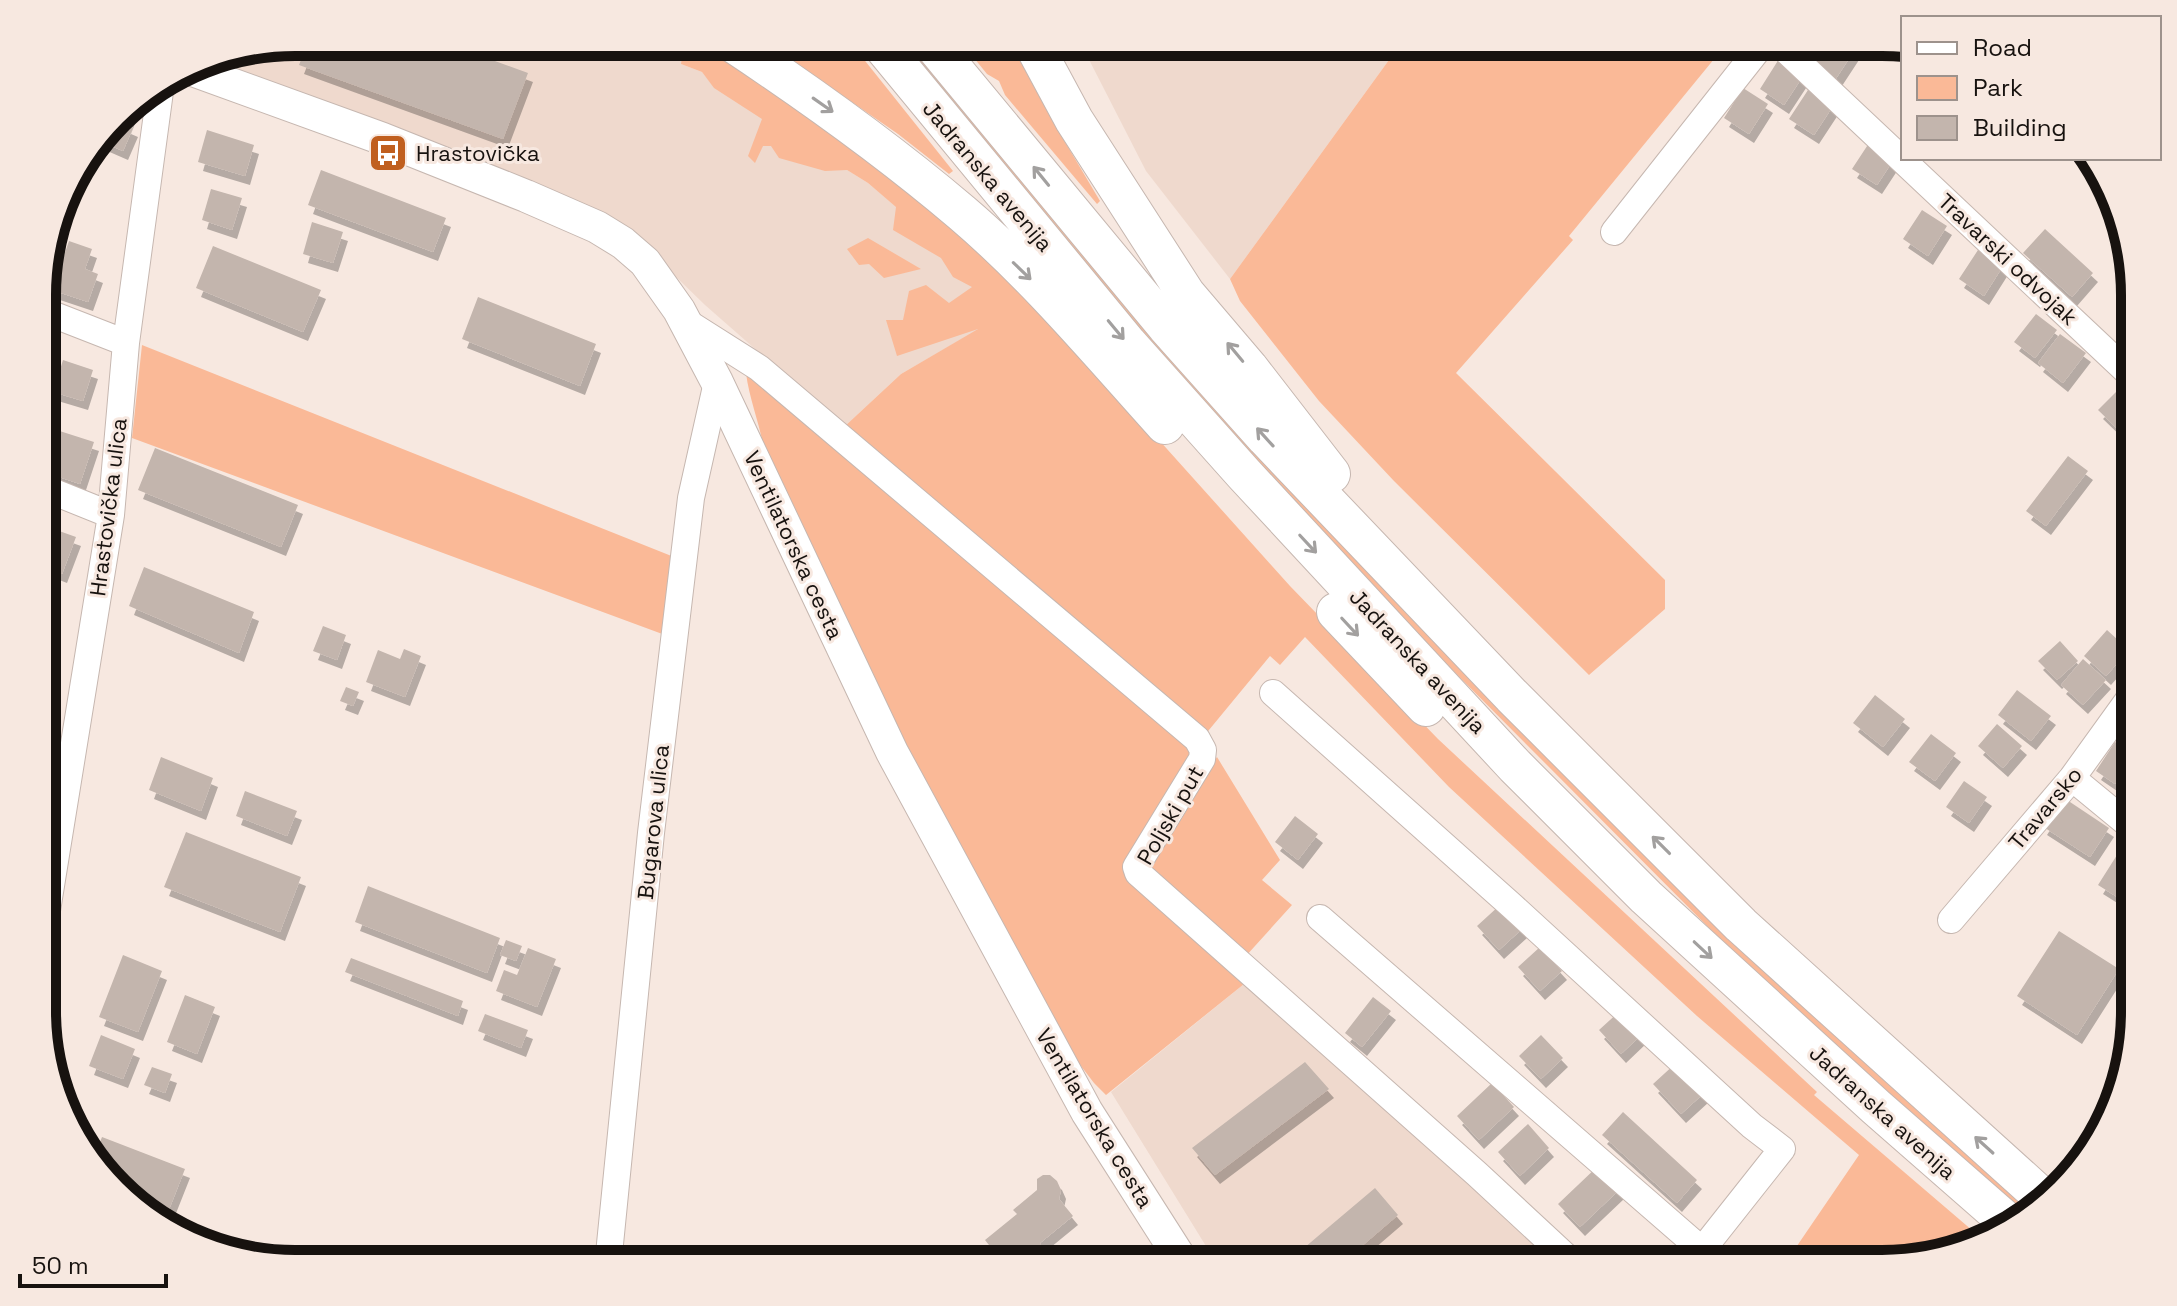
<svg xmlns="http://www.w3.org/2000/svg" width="2177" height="1306" font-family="'Space Grotesk',sans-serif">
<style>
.built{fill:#efd9cd}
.green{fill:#fab997}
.building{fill:#c3b5ad;filter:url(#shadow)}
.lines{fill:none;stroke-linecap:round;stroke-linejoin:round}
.minor-casing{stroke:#c6b7b0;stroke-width:28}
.major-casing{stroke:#c6b7b0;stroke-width:34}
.highway-casing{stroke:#c6b7b0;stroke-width:40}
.minor{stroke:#fff;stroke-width:26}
.major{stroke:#fff;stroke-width:32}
.highway{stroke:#fff;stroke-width:38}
.oneway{stroke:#a2a09f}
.labels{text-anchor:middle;stroke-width:6;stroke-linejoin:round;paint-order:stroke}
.poi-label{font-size:22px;fill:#17120f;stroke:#f7e8e0;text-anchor:start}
.street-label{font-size:22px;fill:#17120f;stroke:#f7e8e0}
.rim{fill:none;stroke:#17120f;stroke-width:10}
</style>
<defs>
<filter id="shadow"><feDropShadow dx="5" dy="9" stdDeviation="0" flood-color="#0004"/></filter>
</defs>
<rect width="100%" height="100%" fill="#f7e8e0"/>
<path class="built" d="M295,42H640L682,56L681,64L702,72L715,88L868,183L967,266L986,325L901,374L844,427L705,305L631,233L199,61Z
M1080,42H1402L1230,279L1146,171Z
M1249,980L1561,1264H1217L1111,1092Z"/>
<path class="green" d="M640,42H695L840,131L951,218L1132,410L1290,586L1438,739L1817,1092L1814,1095L1980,1237L1898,1263L1786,1262L1859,1155L1697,1016L1449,787L1305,637L1280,665L1270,656L1204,736L844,427L901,374L978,329L897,356L886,320H903L909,291L926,285L949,303L972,287L953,277L941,258L893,230L896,207L868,183L847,170L825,171L779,158L771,146H763L755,163L748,156L762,119L714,88L702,72L681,64L682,56Z
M765,42H850L953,171L949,174L898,134Z
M899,42H912L1050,213L2032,1207L2025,1214L1896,1100L1719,938L1361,578L1144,338Z
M961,42H1010L1052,120L1100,201L1097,204L1005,95L999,81L987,74Z
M1402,42H1728L1569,236L1573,240L1456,373L1665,580V609L1589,675L1394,481L1319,401L1240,301L1230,279Z
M868,238L921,269L884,278L869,264L859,265L847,249Z
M142,345L674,557L665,635L132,438Z
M746,373L1192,749L1186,772L1127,856L1124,874L1249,980L1106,1095L1094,1083L1071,1053L901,741L763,444C758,419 749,397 746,373Z
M1217,757L1280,860L1262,880L1292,905L1245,957L1146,871L1147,863Z"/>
<path class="building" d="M308,42H443L528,73L503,139L299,65Z
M1825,42H1840L1854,51L1835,80L1810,64Z
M1779,59L1803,76L1784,105L1760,89Z
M1743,88L1768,104L1749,134L1724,118Z
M1808,90L1833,106L1814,135L1789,119Z
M128,105L133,107L126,125L133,128L123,151L100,141Z
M207,130L254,145L245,176L198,162Z
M1871,140L1896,156L1877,185L1852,169Z
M321,170L446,218L433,252L308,205Z
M211,189L242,198L232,230L202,220Z
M1922,210L1947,226L1928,256L1903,239Z
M312,222L343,232L333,263L303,254Z
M2045,229L2093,273L2072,297L2023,253Z
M51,240L64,245L51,283L44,280V262Z
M69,241L92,249L85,269L98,274L88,302L52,290Z
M213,246L321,290L303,332L196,288Z
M1978,250L2003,266L1984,296L1959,279Z
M478,297L596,344L580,386L462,339Z
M2036,314L2057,330L2035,358L2014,342Z
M2060,334L2086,353L2063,383L2038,363Z
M63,360L93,370L83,401L53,392Z
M2119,389L2134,404V432L2128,439L2098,410Z
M44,426L94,442L80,484L44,472Z
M155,448L298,505L281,547L138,490Z
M2068,456L2088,471L2046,526L2026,511Z
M2134,492V513L2125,507Z
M44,515L51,518L48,527L76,537L62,574L44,567Z
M144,567L254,612L239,653L129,606Z
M2134,576V602L2122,591Z
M323,626L346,635L337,660L313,651Z
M2107,630L2129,650L2106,676L2084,656Z
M2060,641L2078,661L2057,680L2038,661Z
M404,649L421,656L405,697L366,682L378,650L400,659Z
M2083,659L2106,680L2083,705L2061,685Z
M346,687L359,692L353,706L340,701Z
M2017,690L2051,716L2031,741L1998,715Z
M1875,695L1905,719L1883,747L1853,723Z
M1997,724L2022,746L2003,768L1978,746Z
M1931,734L1956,753L1935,781L1909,762Z
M2115,742L2134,754L2115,784L2096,771Z
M161,757L213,778L201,811L149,790Z
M1964,781L1987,797L1969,823L1946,807Z
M245,791L297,811L287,836L236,816Z
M2061,796L2109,828L2090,857L2042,826Z
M1295,816L1318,834L1298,860L1275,842Z
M186,832L301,877L280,932L164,887Z
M2117,855L2134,867V887L2125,902L2098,885Z
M368,886L500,938L487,973L355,922Z
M1500,905L1522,929L1499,950L1477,926Z
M2059,931L2119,969L2077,1035L2017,996Z
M506,940L522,946L516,961L500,955Z
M1540,947L1562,971L1540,991L1518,967Z
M528,948L556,959L537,1007L496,991L504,970L517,975Z
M123,955L162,971L138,1032L99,1017Z
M351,958L463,1001L458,1016L345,972Z
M185,995L215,1007L197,1054L167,1042Z
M1373,997L1391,1011L1362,1047L1345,1033Z
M1621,1010L1642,1034L1621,1054L1599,1030Z
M485,1014L528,1030L521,1048L478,1031Z
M101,1035L135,1049L123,1079L89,1066Z
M1541,1035L1563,1058L1541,1079L1519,1056Z
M1305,1062L1329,1089L1215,1175L1192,1148Z
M1676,1063L1704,1093L1681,1114L1653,1084Z
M152,1067L172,1074L165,1093L144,1085Z
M1492,1083L1514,1107L1479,1140L1457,1116Z
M1623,1112L1697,1180L1677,1203L1602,1135Z
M1528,1124L1549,1148L1520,1176L1498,1152Z
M102,1137L185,1169L164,1222L157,1220L93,1160Z
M1598,1166L1619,1190L1580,1227L1558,1204Z
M1043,1175H1050L1057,1181L1061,1190L1059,1199L1073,1216L1040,1243L1042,1247L1021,1264H1004L985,1240L1017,1214L1013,1210L1037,1190V1179Z
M1375,1188L1398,1215L1341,1264H1285Z
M1423,1245L1440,1264H1402Z"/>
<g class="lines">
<defs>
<path id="minor" d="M1777,42L2134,378
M1614,232L1764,42
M44,311L126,343
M685,321L759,368L1197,739L1203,750L1202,759L1136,867L1138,873L1477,1174L1574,1264
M44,488L111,515
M1273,693L1512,906L1752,1126L1782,1149L1691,1264
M2072,778L2134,829
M1320,918L1702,1250
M1951,920L2072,778L2134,692
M44,929L111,515L126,343L161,84
M608,1264L651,833L691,498L717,382"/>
<path id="major" d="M187,68L383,139L526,196L597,227L623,243L645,262L679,310L717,382L892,752L1087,1112L1184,1264"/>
<path id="highway" d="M731,42C811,95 889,151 962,213C1036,276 1100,353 1165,425
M879,42L1128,344L1244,474L1515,766L1646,897L1876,1107L2012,1226
M931,42L1166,326L1266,438L1512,696L1741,925L2042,1197
M1032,42L1074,120L1186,294L1249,368L1331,474
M1336,612L1426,707"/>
</defs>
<use href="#minor" class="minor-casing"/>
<use href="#major" class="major-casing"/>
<use href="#highway" class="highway-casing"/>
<use href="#minor" class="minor"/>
<use href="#major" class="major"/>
<use href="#highway" class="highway"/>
</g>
<defs><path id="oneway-shaft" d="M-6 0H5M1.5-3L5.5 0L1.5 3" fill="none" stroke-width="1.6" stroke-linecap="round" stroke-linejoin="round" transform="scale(2)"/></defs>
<g class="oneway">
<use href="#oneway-shaft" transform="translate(823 105) rotate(35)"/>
<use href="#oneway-shaft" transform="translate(1041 176) rotate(-129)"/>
<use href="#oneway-shaft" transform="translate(1022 271) rotate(44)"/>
<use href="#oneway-shaft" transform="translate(1116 330) rotate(50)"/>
<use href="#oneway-shaft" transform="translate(1235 352) rotate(-130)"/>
<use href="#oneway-shaft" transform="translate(1265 437) rotate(-132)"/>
<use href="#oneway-shaft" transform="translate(1308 544) rotate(47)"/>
<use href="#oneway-shaft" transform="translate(1350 627) rotate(47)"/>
<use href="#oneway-shaft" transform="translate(1661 845) rotate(-135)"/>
<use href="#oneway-shaft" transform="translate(1703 950) rotate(43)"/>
<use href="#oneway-shaft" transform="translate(1984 1145) rotate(-138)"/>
</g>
<defs>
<symbol id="bus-square" viewBox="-11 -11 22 22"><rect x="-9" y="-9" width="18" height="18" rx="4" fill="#c05f1f" stroke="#f7e8e0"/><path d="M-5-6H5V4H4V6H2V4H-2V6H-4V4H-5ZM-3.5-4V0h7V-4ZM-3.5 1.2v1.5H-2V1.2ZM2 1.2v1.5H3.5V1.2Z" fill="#fff"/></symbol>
</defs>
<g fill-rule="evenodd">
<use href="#bus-square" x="366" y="131" width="44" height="44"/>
</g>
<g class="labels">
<g class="poi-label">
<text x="416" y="161">Hrastovička</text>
</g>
<g class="street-label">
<text transform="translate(988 176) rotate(50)" y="8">Jadranska avenija</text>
<text transform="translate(2008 259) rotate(43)" y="8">Travarski odvojak</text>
<text transform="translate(108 507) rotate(-83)" y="8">Hrastovička ulica</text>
<text transform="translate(794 545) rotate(65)" y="8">Ventilatorska cesta</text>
<text transform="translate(1418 661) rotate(47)" y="8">Jadranska avenija</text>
<text transform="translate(2045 808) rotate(-50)" y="8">Travarsko</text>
<text transform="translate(1170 815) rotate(-60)" y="8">Poljski put</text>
<text transform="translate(653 822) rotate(-84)" y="8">Bugarova ulica</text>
<text transform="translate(1883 1112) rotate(42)" y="8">Jadranska avenija</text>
<text transform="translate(1095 1118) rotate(59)" y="8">Ventilatorska cesta</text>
</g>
</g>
<path d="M0 0H2177V1306H0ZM295 56H1882A239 239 0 0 1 2121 295V1011A239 239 0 0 1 1882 1250H295A239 239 0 0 1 56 1011V295A239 239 0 0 1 295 56Z" fill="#f7e8e0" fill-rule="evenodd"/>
<path class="rim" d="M295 56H1882A239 239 0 0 1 2121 295V1011A239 239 0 0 1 1882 1250H295A239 239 0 0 1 56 1011V295A239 239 0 0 1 295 56Z"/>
<rect x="1901" y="16" width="260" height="144" fill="#f7e8e0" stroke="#9d928c" stroke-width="2"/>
<rect x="1917" y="42" width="40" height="12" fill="#ffffff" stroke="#9d928c" stroke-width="2"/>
<text x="1973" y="56" font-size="24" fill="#17120f">Road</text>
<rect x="1917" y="76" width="40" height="24" fill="#fab997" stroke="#9d928c" stroke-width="2"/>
<text x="1973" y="96" font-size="24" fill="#17120f">Park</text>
<rect x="1917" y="116" width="40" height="24" fill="#c3b5ad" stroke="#9d928c" stroke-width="2"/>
<text x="1973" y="136" font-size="24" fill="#17120f">Building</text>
<path d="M20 1274v12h146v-12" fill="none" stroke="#17120f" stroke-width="4"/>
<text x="32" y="1274" font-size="24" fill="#17120f" stroke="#f7e8e0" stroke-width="6" paint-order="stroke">50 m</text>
</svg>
